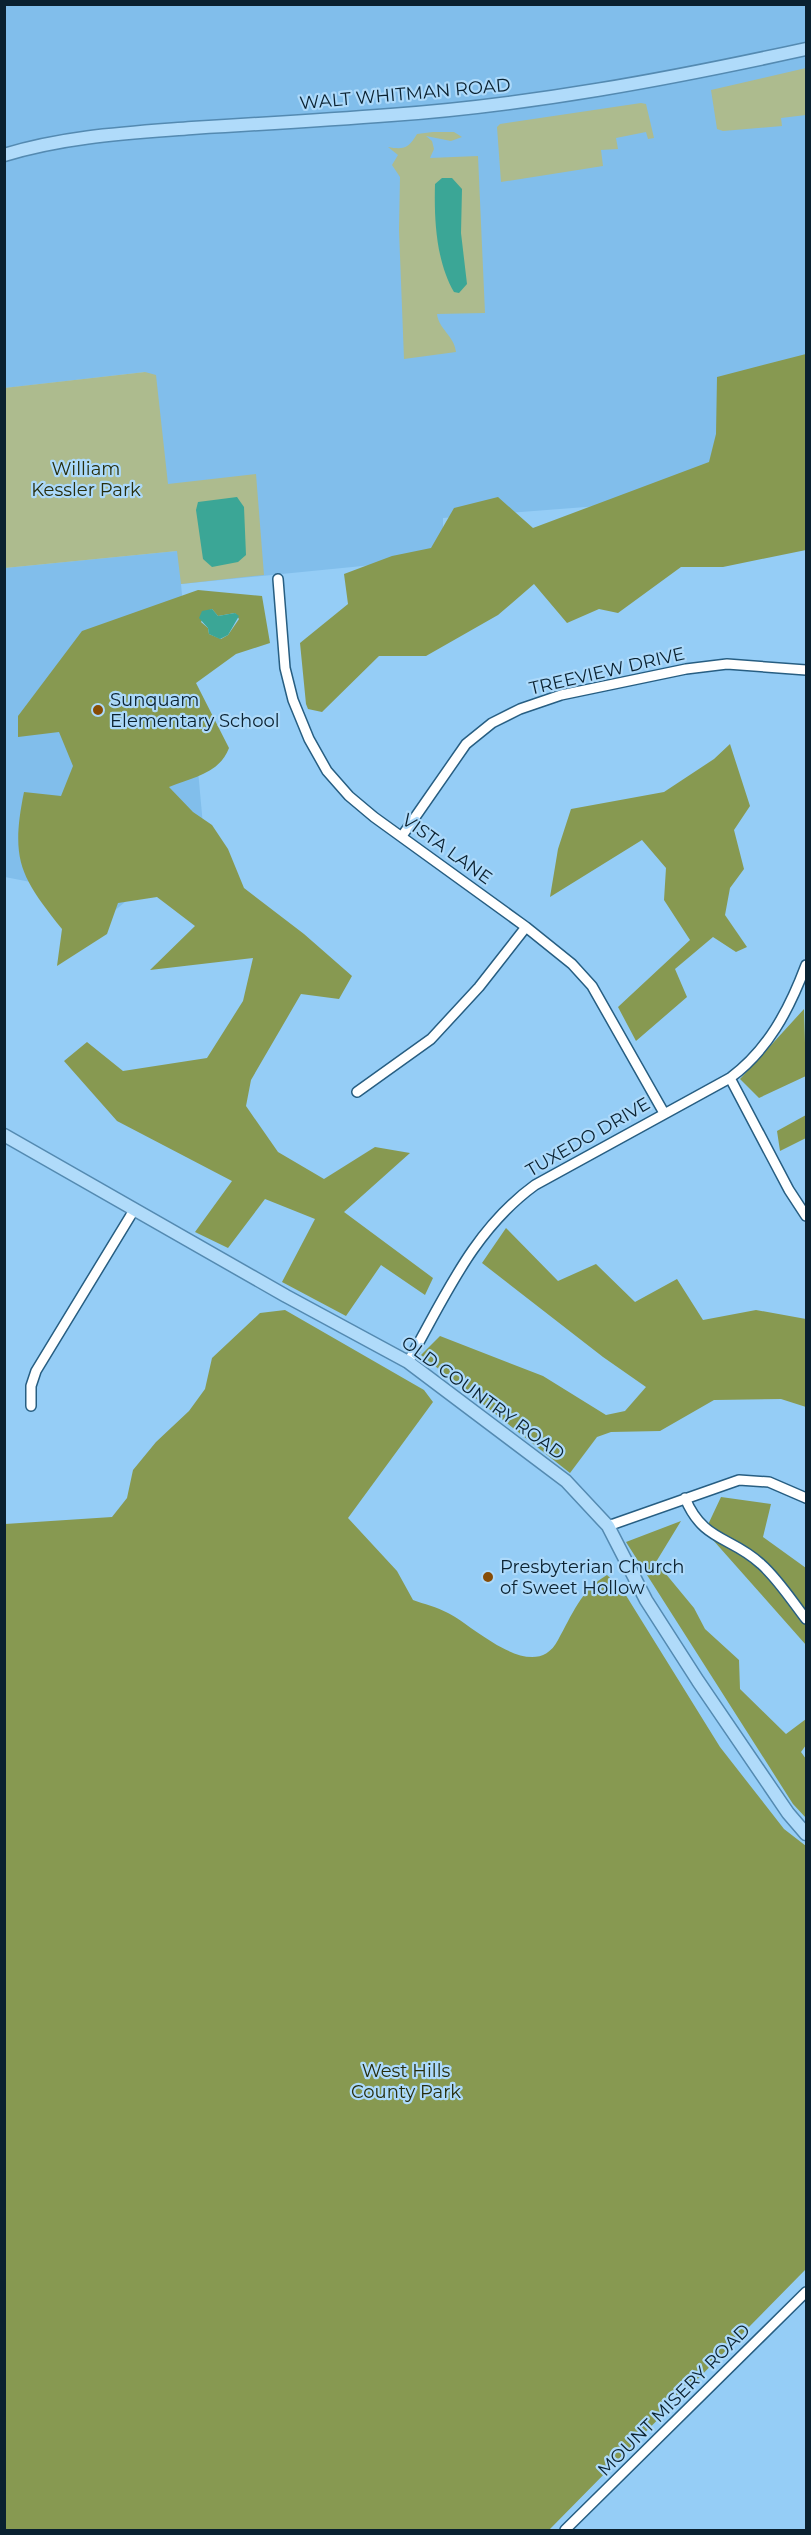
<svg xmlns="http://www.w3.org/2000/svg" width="811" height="2535" font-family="Montserrat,sans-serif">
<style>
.built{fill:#81beeb}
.green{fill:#adbb8e}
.forest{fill:#879951;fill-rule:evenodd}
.water{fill:#3ba696}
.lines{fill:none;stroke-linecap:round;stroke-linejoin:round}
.minor-casing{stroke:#275e82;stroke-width:12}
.major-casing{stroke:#548ab1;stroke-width:15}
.minor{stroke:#fff;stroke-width:9}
.major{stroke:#b0dbfa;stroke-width:12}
.poi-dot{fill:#874c06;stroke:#acd9fa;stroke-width:2}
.labels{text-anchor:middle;stroke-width:4.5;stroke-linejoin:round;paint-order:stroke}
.street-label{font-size:18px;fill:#0a2130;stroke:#acd9fa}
.park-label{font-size:18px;fill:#272e0e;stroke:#acd9fa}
.poi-label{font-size:18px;fill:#0a2130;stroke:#acd9fa;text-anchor:start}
</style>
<rect width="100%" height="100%" fill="#95cdf6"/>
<path class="built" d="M4,5H806V490L443,518V558L181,584L204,836L107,917L97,895L5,877V568L177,551L145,372L5,388Z"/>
<path class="green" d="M806,68V115L781,118L782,126L723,131L717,129L711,90Z
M641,103L646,104L654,138L648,139L646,132L616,138L618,149L601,150L603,166L501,182L497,127L500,124Z
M433,132H454L462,137L451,141L426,136L432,141L434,149L430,158L478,156L485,313L437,314C439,330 454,335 456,352L404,359L399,230L400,177L392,165L398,155L388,147C404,150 409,148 417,134Z
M145,372L156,375L168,484L256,474L264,575L181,584L177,551L5,568L4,388Z"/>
<path class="forest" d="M806,354V550L723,567H681L618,613L599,609L567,623L534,584L498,615L426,656H379L322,712L308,709L306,704L300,643L348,604L344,574L392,556L431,548L454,508L498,497L533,528L709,462L716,434L717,377Z
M198,590L262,596L270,643L236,654L196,683L229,748C219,774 193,777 169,787L193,812L212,825L228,849L244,888L304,934L352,976L339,999L301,994L251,1080L246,1106L278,1152L324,1179L375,1147L410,1153L344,1212L433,1278L425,1295L381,1265L346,1316L282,1282L315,1219L265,1199L228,1248L195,1232L232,1181L117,1121L64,1061L87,1042L123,1071L207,1058L243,1001L253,958L150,970L195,926L157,897L118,903L107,934L57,966L62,929C21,877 10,861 24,792L61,796L73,766L59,732L18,737V716L82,631ZM212,609L218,616L235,613L239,619L228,635L221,639L209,634L208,628L201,622L207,611Z
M730,744L750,806L734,830L744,869L730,888L725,915L747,947L736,952L713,937L675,969L687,997L636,1041L618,1007L690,940L664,900L666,868L642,840L550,897L558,849L571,809L664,792L714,759Z
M804,1009L806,1076L759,1098L740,1079Z
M806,1115V1138L780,1151L777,1131Z
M506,1228L558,1281L596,1264L635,1302L677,1279L703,1320L756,1310L806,1319V1407L781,1399L714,1400L660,1431L611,1432L597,1437L570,1473L421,1355L440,1336L543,1376L606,1415L625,1411L646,1387L603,1357L482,1263Z
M285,1310L424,1390L433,1402L348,1518L397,1571L413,1600C424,1604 437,1607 448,1613C474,1626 534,1686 558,1640C572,1615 581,1590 607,1575L622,1589L720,1747L784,1829L806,1846V2269L549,2530H5V1524L112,1517L127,1498L133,1470L156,1442L189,1411L205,1389L212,1358L260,1313Z
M721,1497L771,1504L763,1537L806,1568V1645L705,1531Z
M681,1521L656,1562L694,1608L705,1629L739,1660L740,1689L786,1734L806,1719V1745L801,1752L806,1759V1818L793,1804L626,1542Z"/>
<path class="water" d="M442,178H452L462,189L461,233L467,284L459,293L454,292C436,261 434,219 435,184Z
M237,497L244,507L246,555L238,562L212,567L203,559L196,510L198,502Z
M212,609L218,616L235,613L239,616L228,635L220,639L209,634L208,628L199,618L202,611Z"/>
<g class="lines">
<defs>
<path id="minor" d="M278,579L285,668L293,700L309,739L327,771L349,796L374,817L526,927L572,964L592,986L664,1113
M402,836L466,744L492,723L520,709L561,695L686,669L727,664L806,670
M730,1078L789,1190L806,1216
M357,1092L431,1039L479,987L526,927
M408,1362C445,1297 473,1230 535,1185L730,1078C768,1050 789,1010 806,965
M31,1406V1386L36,1371L134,1210
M685,1498C703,1542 731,1536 761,1564C778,1579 792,1601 806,1619
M608,1526L739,1480L769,1482L806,1498
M565,2530L806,2292"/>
<path id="major" d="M4,155C66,136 128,133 192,128C259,124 325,120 391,115C531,105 669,79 806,49
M4,1135L286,1296L408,1362L566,1481L608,1526L646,1600L698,1681L788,1813L806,1834"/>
</defs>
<use href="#minor" class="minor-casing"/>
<use href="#major" class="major-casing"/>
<use href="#minor" class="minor"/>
<use href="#major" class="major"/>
</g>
<g class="poi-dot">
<circle cx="98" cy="710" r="6"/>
<circle cx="488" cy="1577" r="6"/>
</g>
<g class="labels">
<g class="street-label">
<text transform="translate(405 94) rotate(-5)" y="6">WALT WHITMAN ROAD</text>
<text transform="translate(607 671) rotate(-13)" y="6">TREEVIEW DRIVE</text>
<text transform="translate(447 849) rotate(36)" y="6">VISTA LANE</text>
<text transform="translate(588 1137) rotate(-30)" y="6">TUXEDO DRIVE</text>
<text transform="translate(483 1398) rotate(36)" y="6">OLD COUNTRY ROAD</text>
<text transform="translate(674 2400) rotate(-45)" y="6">MOUNT MISERY ROAD</text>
</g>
<g class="park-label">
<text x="86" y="475">William<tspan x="86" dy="21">Kessler Park</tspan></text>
<text x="406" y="2077">West Hills<tspan x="406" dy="21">County Park</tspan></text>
</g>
<g class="poi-label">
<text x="110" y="706">Sunquam<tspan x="110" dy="21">Elementary School</tspan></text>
<text x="500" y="1573">Presbyterian Church<tspan x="500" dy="21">of Sweet Hollow</tspan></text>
</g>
</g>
<rect width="811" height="2535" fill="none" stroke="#0a2130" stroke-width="12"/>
</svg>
